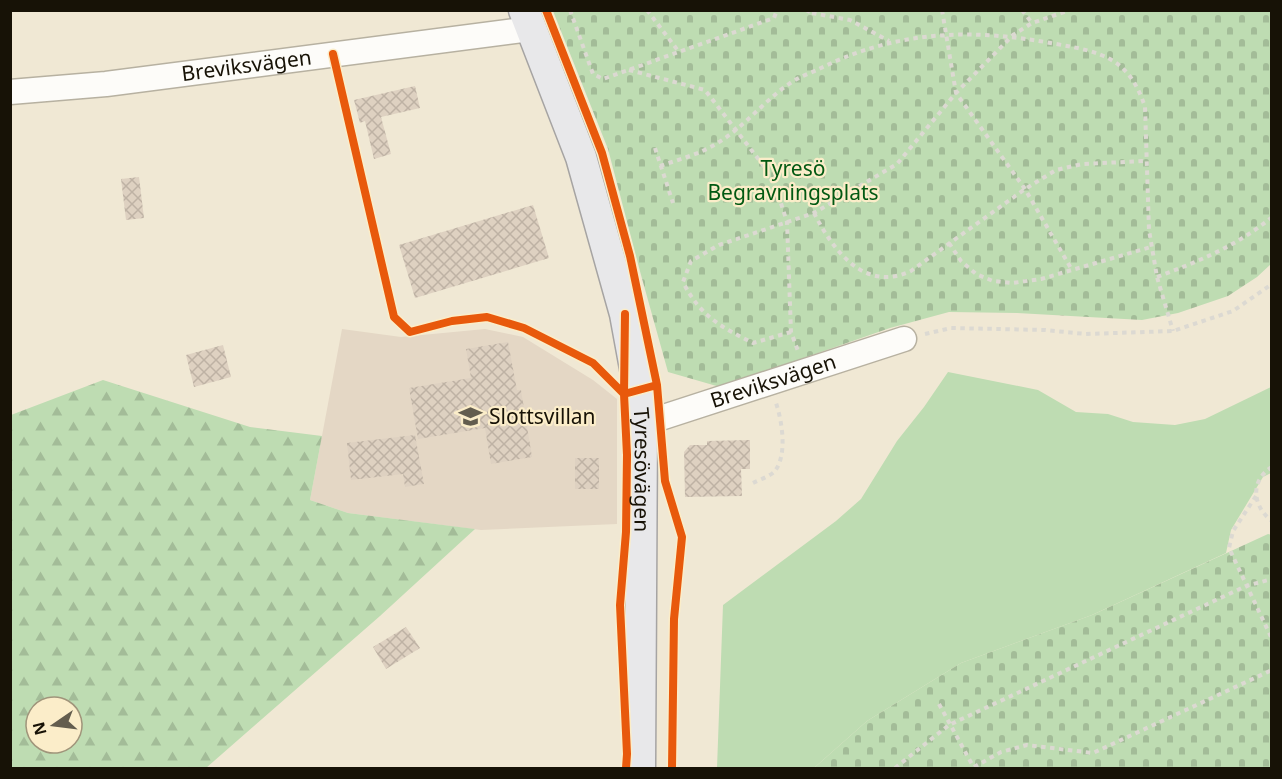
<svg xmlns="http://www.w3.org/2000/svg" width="1282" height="779" font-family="'Noto Sans',sans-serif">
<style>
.education{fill:#e4d7c5}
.green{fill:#bedcb2}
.forest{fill:url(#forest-firs);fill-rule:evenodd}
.cemetery{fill:url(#cemetery-stones)}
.building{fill:url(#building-cross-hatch)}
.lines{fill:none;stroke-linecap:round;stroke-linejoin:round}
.minor-casing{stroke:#b7b1a1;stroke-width:27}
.major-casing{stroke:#a6a4a3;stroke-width:33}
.path{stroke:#dcd9d2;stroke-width:4;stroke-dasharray:4.5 4.5;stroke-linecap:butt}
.minor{stroke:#fdfcf9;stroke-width:24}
.major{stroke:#e8e8ea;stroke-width:30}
.cycleway-casing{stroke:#fbedc9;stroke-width:11}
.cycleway{stroke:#e8590c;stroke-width:8}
.labels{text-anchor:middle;stroke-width:4.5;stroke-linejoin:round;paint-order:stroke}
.street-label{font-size:21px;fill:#171206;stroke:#fbedc9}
.park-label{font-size:21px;fill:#025912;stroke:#fbedc9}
.poi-label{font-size:21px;fill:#171206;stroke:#fbedc9;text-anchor:start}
</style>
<defs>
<pattern id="forest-firs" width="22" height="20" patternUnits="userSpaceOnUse" patternTransform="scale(1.5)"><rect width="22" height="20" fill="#bedcb2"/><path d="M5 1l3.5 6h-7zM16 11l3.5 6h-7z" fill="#a3bc98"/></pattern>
<pattern id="cemetery-stones" width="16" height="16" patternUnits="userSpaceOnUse" patternTransform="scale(1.5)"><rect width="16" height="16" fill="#bedcb2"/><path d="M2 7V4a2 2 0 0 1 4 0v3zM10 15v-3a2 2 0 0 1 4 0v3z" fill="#a3bc98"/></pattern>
<pattern id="building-cross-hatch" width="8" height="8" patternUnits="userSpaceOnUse" patternTransform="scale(1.5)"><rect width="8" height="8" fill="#ded1c1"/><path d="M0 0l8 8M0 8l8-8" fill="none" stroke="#beb2a4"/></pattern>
</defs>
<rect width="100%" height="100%" fill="#f0e8d4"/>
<path class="education" d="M342,329L401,337L485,329L523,337L593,380L617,399V524L481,530L348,513L310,500Z"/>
<path class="green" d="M948,372L1038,390L1076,412L1108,414L1133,422L1175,425L1205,419L1271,387V473L1263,477L1231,530L1226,553L1092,615L961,663L867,721L814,768H717L723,605L836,521L861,499L897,441L924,407Z"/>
<path class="forest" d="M103,380L250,427L322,436L310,500L348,513L475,529L380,616L206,768H11V415ZM36,707H72V743H36Z"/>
<path class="cemetery" d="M553,11H1271V264L1257,277L1228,296L1178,313L1142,320L1017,313L949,312L890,328L720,387L668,372L641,275L608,149Z
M1268,534L1272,535L1271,768H814L867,721L961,663L1092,615Z"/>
<path class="building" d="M415,86L420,108L381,117L391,154L374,159L365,121L360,123L354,100Z
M139,177L144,218L126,220L121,179Z
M533,205L549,258L415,298L399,245Z
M508,342L517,390H521L532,457L491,464L485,428L418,439L409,388L471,378L466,349Z
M223,345L231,377L194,387L186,355Z
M415,435L424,484L405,487L403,474L351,480L347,443Z
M750,440V469H741L742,496L685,497L684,452L690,445H707V441Z
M575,458H599V489H575Z
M406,627L420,648L386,669L373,647Z"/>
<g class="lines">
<defs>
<g id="minor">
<path id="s1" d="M10,92L106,84L530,29"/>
<path id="s2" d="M642,424L904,339"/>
</g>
<g id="major">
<path id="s3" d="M524,10L581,157L625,314L639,390L642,424L640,768"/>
</g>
</defs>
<use href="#minor" class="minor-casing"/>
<use href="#major" class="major-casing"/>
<path class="path" d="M570,10L593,74L603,79L774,18L777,10
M647,10L679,52
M806,10L812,13L814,10
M942,10L956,93L1025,189L1072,270
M1022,10L1032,23
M812,13L850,20L889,41
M629,70L705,90L763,165L776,188L787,222L791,332L798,351
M655,148L673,203
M660,166C680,159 701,154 719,142C745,126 764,101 789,84C798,77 811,73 821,68C898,30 973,28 1056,44C1102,52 1129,58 1145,107L1149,230L1157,277L1173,331
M814,213C833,250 864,293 911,271L1025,189L1056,170L1082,164L1145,161
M949,243L961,261L976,274L993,281L1012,283L1041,279L1151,247
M1157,277C1199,261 1237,246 1272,217
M791,332L753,343C721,327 700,316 683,282L691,261L719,245L814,213L897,164L956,93L1013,35L1032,23L1070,10
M925,334L951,328L1045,330L1086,334L1173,331L1233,311L1272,284
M1272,467C1249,481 1253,507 1272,521
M753,483C759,480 770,476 774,472C788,456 782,421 776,403
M1256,496L1233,531L1229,548L1272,639
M939,704L974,768
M974,767L1001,752L1027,745L1093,753L1272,670
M895,768L949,725L1246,586L1272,579"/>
<use href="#minor" class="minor"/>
<use href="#major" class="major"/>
<defs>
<path id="cycleway" d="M546,10L602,153L630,256L657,385
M333,54L394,317L410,332L452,321L487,317L524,328L593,363L624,394L657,385L665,481L682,537L674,619L672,768
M625,314L624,394L627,455L626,532L620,605L627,754L626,768"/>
</defs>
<use href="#cycleway" class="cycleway-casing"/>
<use href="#cycleway" class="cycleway"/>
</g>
<defs>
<symbol id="school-bare" viewBox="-9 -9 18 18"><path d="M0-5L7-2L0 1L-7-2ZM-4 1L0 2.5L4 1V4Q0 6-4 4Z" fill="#635d4e" stroke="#fbedc9" stroke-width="2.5" paint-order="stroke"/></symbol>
</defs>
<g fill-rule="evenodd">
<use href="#school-bare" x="454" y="400" width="33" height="33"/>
</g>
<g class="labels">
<g class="street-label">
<text dy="7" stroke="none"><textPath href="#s1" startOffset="238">Breviksvägen</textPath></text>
<text dy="7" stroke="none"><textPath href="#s2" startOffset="138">Breviksvägen</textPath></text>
<text dy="7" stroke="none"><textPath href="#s3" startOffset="478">Tyresövägen</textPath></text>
</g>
<g class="park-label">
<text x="793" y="176">Tyresö<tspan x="793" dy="24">Begravningsplats</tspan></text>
</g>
<g class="poi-label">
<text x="489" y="424">Slottsvillan</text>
</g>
</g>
<rect width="1282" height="779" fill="none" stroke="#171206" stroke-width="24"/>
<g transform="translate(54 725) rotate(256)"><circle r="28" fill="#fbedc9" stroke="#a0957b" stroke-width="1.5"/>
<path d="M0-4.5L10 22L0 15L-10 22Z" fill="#635d4e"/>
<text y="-9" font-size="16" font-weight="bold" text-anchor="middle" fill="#171206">N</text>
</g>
</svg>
